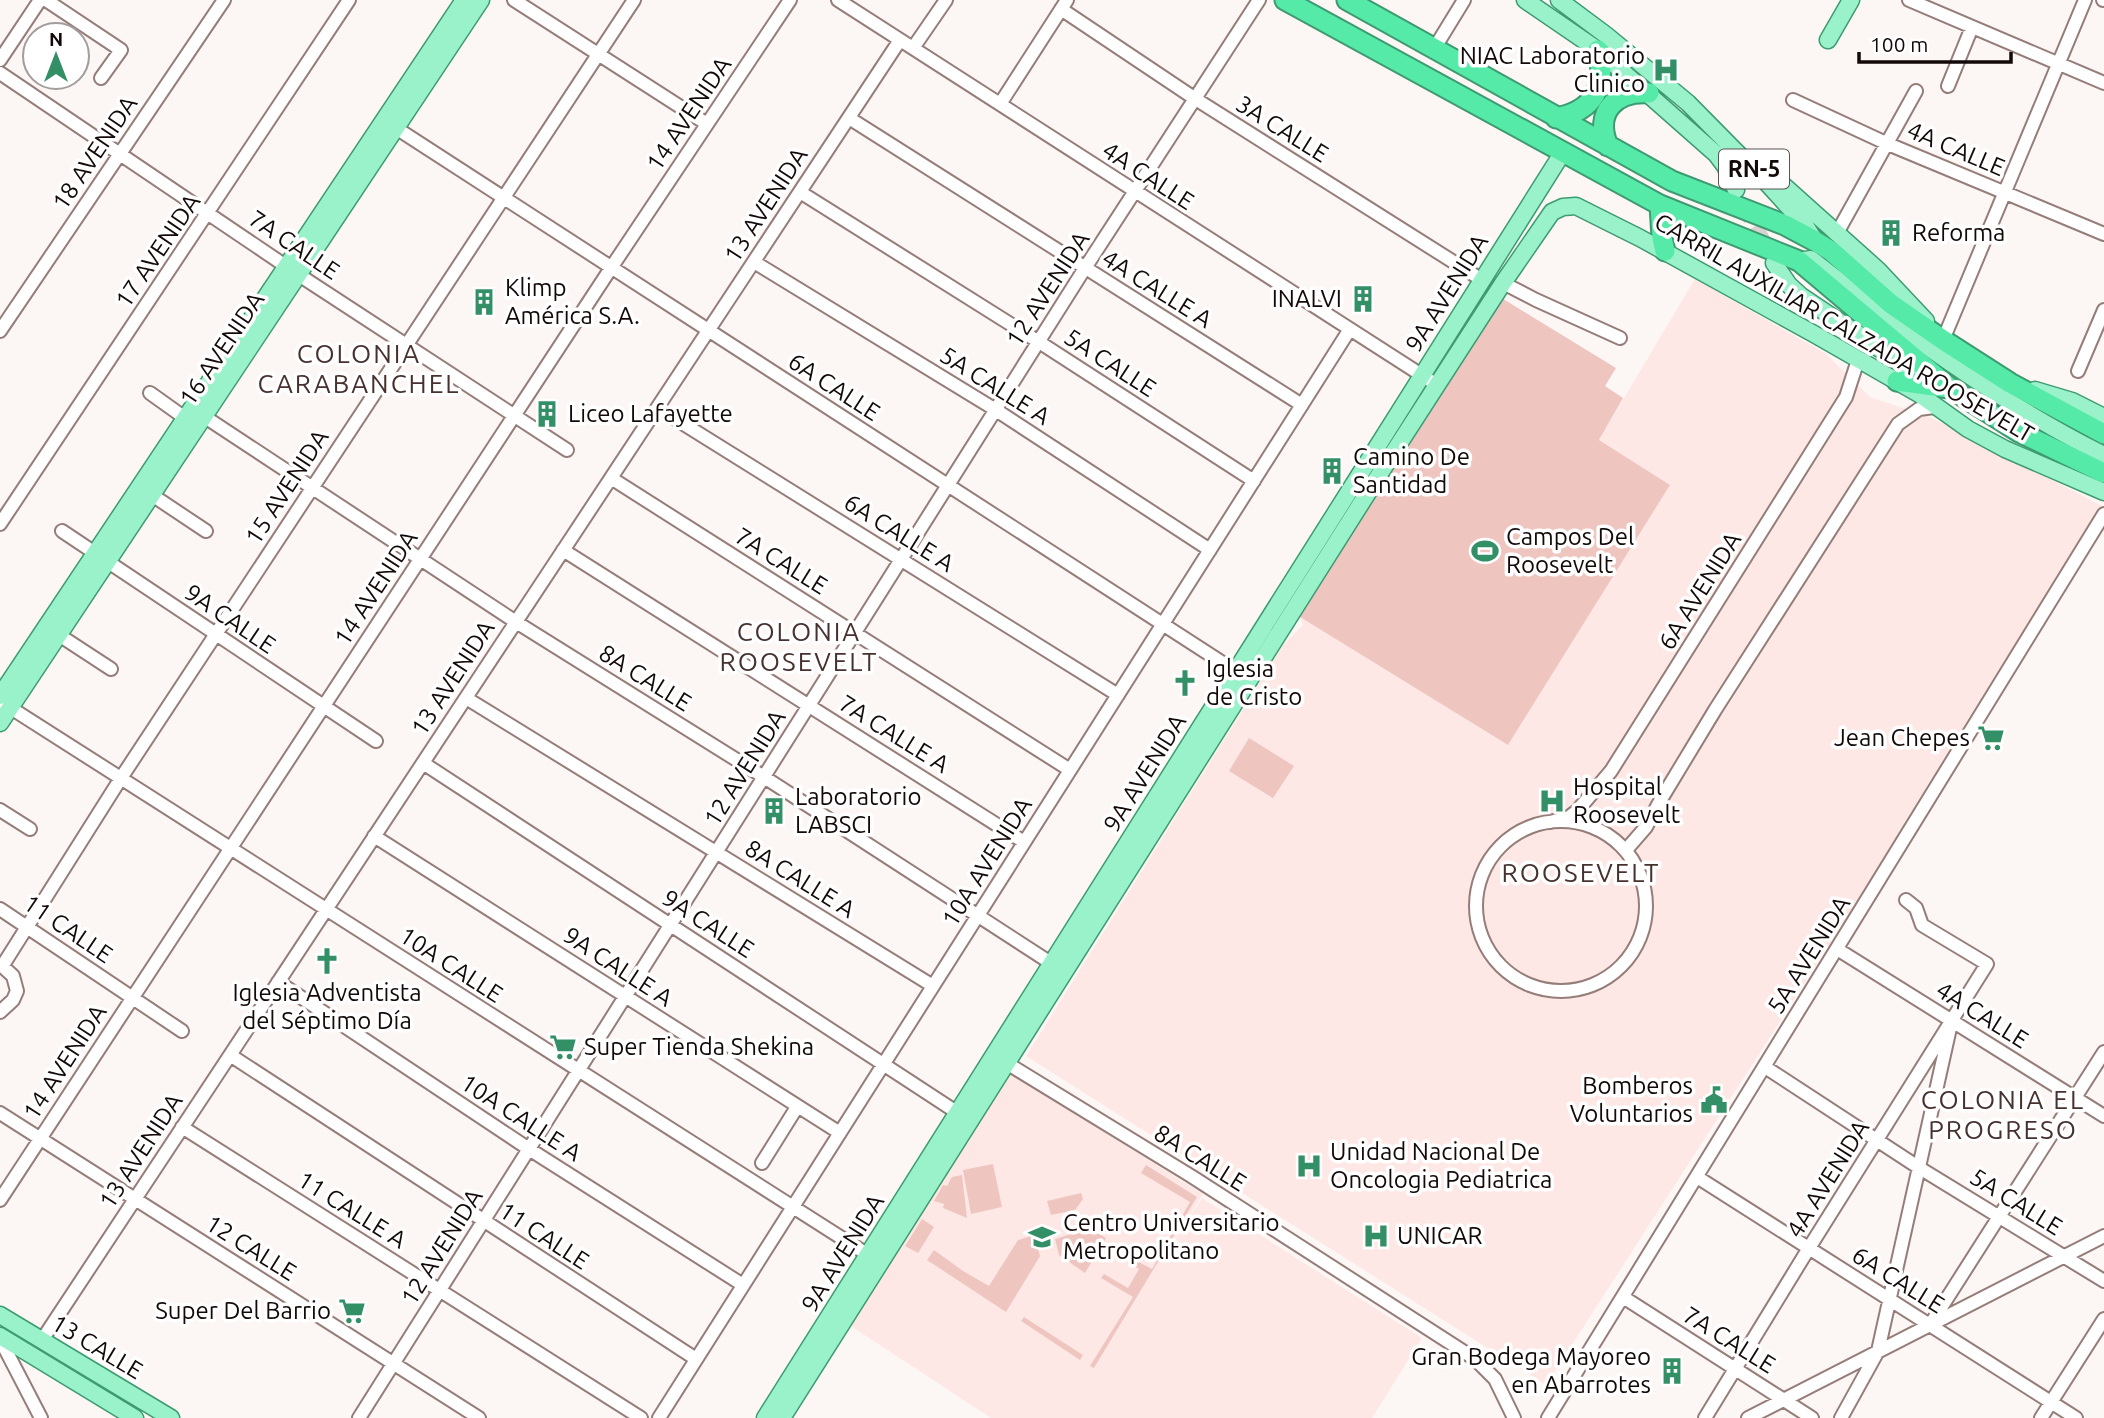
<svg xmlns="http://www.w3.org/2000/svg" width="2104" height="1418" font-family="Ubuntu,sans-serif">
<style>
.built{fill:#fee8e5}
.grass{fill:#efc5c0}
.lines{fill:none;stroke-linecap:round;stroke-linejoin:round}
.major-tunnel{stroke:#d9d2d1;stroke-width:16;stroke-dasharray:16 8;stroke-linecap:butt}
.minor-casing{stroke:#957d79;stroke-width:16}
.major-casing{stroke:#3e9b71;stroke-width:19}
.highway-casing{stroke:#3e9b71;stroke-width:23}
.minor{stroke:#fff;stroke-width:12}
.major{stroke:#9af2cb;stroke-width:16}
.highway{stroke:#56eaa9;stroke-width:19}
.labels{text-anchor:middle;stroke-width:7;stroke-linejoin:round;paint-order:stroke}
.shield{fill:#fff;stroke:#595352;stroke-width:2}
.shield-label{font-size:23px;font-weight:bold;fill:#120908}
.poi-label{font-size:24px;fill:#120908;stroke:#fff;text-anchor:start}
.street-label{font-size:24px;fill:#120908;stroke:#fff}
.neighbourhood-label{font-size:26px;letter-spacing:2px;fill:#46312e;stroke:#fff}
</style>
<rect width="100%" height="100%" fill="#fcf6f5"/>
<path class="built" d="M1695,279L1826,354L1870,397L1930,417L2102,506L1958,735L1846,919L1546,1385L1026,1056L1284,644L1303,625L1300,617L1508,745L1670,485L1599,440Z
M1010,1073L1203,1194L1168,1251L1202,1198L1422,1338L1372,1418H991L851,1326Z"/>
<path class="grass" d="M1500,297L1616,368L1605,386L1623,398L1599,440L1670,485L1508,745L1300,617Z
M1249,738L1294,766L1273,798L1229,771Z
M993,1164L1002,1207L971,1214L963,1170Z
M1146,1165L1197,1197L1094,1368L1090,1366L1133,1297L1101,1278L1104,1274L1128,1288L1139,1269L1131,1264L1133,1259L1152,1269L1190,1202L1141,1173Z
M962,1175L967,1218L943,1208L944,1204L934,1201L943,1185L947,1186L952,1177Z
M1081,1193L1083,1199L1075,1210L1051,1215L1047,1201Z
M922,1219L934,1227L918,1253L905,1246Z
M1090,1228L1106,1238L1085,1273L1059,1255L1055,1239Z
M1034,1235L1040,1256L1006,1312L927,1260L934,1250L963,1271L989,1286L1018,1240Z
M1024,1317L1083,1355L1080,1360L1021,1321Z"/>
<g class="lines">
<path class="major-tunnel" d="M1744,205L1769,253"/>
<defs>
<path id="minor" d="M46,0L121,50L101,78
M514,0L707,124
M838,0L1437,385
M1909,0L2104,83
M2103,0H2104
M1061,9L1194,98L1482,280
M913,48L946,0
M1434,49L1464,0
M0,60L40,0
M0,73L299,275L567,450
M1948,86L1972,27
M1793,100L1888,144L2104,234
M1000,104L1067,0
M849,118L1302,405
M396,128L1249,680
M800,192L1039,342L1254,481
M1837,233L1916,91
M754,262L996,410L1210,550
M1503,283L1536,300L1620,338
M0,331L224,0
M1943,340L2085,0
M2078,371L2104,310
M150,393L185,418
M658,408L1118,695
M205,417L516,622L764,777L1057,967
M611,478L1070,770
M152,495L206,531
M0,524L349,0
M62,531L376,741
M563,550L1024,842
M59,635L111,669
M466,698L933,986
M3,703L873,1258
M423,763L964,1117
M0,810L30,829
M1476 906a85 85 0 1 1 170 0a85 85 0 1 1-170 0Z
M1550,822L1569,817L1577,811L1611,771L1846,397L1858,360
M374,836L840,1133
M1626,850L1646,827L1660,801L1715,710L1898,424L1919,409L1934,407
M0,909L182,1031
M1837,949L2104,1116
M0,964L13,976L17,991L13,1000L0,1012
M3,965L121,778L634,0
M278,982L529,1149L743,1285
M230,1055L696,1359
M1000,1059L1191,1176L1475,1359L1495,1379L1514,1418
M1765,1067L1918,1167L2104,1281
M0,1113L479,1418
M182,1127L641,1418
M762,1163L797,1107
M1697,1177L2076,1418
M0,1200L611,268L790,0
M1623,1297L1812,1418
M1930,1325L2104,1052
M0,1339L41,1418
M42,1340L900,40
M359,1418L1085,268L1259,0
M659,1418L1350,329
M1548,1418L2104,514
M1705,1418L1809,1248L1987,964L1922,925L1916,908L1906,900
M1748,1418L2104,1236
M1841,1418L1878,1351L1950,1028
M2041,1418L2104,1319"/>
<path id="major" d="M1525,0L1598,50L1716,154L1725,166L1736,190
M1559,0L1606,35L1688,103L1766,182L1805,225L1815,241
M1828,40L1851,0
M1772,175L1878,270L1926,321
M1799,261L1811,259C1904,332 1998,402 2104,455
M1774,263L1789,285L1801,296L1910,369L1932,379
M2035,390L2072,401L2104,417
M0,696L464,0
M0,723L481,0
M0,1315L171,1418
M0,1336L135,1418
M765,1418L1563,152
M782,1418L1386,464L1503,283L1552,212L1563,207L1576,206L1640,238L1814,334L1919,394L1968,429L2005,449L2104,492"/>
<path id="highway" d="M1285,0L1660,205L1799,261L1950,388L2019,432L2104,473
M1347,0L1672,181L1785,225L1815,241L1831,251L1891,304L1943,340L2010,383L2104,434
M1556,118C1594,111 1607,86 1598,50
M1608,146C1594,112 1615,91 1649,93
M1660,205L1662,238L1665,251
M1897,381L1949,388"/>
</defs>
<use href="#minor" class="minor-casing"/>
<use href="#major" class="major-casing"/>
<use href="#highway" class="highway-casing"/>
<use href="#minor" class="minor"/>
<use href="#major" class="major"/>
<use href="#highway" class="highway"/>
</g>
<defs>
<symbol id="hospital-bare" viewBox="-9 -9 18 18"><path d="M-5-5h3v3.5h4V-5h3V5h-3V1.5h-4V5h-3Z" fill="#338f66" stroke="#fff" stroke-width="2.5" paint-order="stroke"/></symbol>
<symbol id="building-bare" viewBox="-9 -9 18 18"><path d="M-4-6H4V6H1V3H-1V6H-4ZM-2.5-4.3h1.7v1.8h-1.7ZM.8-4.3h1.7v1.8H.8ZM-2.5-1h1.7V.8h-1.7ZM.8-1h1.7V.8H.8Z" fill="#338f66" stroke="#fff" stroke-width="2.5" paint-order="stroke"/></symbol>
<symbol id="stadium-bare" viewBox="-9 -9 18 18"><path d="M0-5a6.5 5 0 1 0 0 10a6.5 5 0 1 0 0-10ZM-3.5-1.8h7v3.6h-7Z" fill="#338f66" stroke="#fff" stroke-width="2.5" paint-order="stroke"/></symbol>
<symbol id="church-bare" viewBox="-9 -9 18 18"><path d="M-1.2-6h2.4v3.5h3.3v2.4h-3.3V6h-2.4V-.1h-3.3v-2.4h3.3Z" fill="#338f66" stroke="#fff" stroke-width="2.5" paint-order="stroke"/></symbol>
<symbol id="supermarket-bare" viewBox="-9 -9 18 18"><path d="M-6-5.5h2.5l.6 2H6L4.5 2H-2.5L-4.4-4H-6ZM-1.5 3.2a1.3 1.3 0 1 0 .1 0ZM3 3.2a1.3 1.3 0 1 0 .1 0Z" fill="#338f66" stroke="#fff" stroke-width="2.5" paint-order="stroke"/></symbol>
<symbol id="civic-bare" viewBox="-9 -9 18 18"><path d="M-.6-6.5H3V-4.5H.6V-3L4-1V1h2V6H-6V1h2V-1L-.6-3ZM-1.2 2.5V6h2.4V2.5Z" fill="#338f66" stroke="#fff" stroke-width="2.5" paint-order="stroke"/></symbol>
<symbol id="university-bare" viewBox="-9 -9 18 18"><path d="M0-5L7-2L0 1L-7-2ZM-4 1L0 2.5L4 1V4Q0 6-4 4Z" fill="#338f66" stroke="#fff" stroke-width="2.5" paint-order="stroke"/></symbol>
</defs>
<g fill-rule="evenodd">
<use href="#hospital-bare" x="1647" y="51" width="38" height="38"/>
<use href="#building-bare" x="1872" y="214" width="38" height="38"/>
<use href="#building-bare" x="1344" y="280" width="38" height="38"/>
<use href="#building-bare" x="465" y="283" width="38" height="38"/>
<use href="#building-bare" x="528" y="395" width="38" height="38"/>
<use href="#building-bare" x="1313" y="452" width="38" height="38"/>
<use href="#stadium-bare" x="1466" y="532" width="38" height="38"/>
<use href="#church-bare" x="1166" y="664" width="38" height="38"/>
<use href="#supermarket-bare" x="1972" y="719" width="38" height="38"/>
<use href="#hospital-bare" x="1533" y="782" width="38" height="38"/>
<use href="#building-bare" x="755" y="792" width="38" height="38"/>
<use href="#church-bare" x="308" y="942" width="38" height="38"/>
<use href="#supermarket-bare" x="544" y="1028" width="38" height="38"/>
<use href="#civic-bare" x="1695" y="1081" width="38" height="38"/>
<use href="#hospital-bare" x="1290" y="1147" width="38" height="38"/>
<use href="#hospital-bare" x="1357" y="1217" width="38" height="38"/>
<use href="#university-bare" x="1023" y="1218" width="38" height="38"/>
<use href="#supermarket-bare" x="333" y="1292" width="38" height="38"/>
<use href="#building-bare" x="1653" y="1352" width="38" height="38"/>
</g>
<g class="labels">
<rect class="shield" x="1719" y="149.5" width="70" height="39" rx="5"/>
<g class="shield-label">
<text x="1754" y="177">RN-5</text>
</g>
<g class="poi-label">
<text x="1645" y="64" text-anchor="end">NIAC Laboratorio<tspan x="1645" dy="28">Clinico</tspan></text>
<text x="1912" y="241">Reforma</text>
<text x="505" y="296">Klimp<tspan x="505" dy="28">América S.A.</tspan></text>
<text x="1342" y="307" text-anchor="end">INALVI</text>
<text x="568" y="422">Liceo Lafayette</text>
<text x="1353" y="465">Camino De<tspan x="1353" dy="28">Santidad</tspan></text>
<text x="1506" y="545">Campos Del<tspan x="1506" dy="28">Roosevelt</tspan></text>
<text x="1206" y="677">Iglesia<tspan x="1206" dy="28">de Cristo</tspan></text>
<text x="1970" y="746" text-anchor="end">Jean Chepes</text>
<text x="1573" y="795">Hospital<tspan x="1573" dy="28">Roosevelt</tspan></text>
<text x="795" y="805">Laboratorio<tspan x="795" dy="28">LABSCI</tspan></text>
<text x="327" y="1001" text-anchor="middle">Iglesia Adventista<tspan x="327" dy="28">del Séptimo Día</tspan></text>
<text x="584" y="1055">Super Tienda Shekina</text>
<text x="1693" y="1094" text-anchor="end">Bomberos<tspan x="1693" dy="28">Voluntarios</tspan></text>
<text x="1330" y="1160">Unidad Nacional De<tspan x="1330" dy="28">Oncologia Pediatrica</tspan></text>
<text x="1063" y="1231">Centro Universitario<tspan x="1063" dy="28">Metropolitano</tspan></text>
<text x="1397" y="1244">UNICAR</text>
<text x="331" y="1319" text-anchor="end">Super Del Barrio</text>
<text x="1651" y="1365" text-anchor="end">Gran Bodega Mayoreo<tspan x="1651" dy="28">en Abarrotes</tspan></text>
</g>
<g class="street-label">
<text transform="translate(689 114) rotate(-56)" y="8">14 AVENIDA</text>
<text transform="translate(1282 129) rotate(32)" y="8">3A CALLE</text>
<text transform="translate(1956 149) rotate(23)" y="8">4A CALLE</text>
<text transform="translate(95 153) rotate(-56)" y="8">18 AVENIDA</text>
<text transform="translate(1148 176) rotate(33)" y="8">4A CALLE</text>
<text transform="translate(766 205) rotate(-57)" y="8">13 AVENIDA</text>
<text transform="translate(294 245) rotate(34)" y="8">7A CALLE</text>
<text transform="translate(158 251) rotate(-56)" y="8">17 AVENIDA</text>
<text transform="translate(1048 289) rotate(-57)" y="8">12 AVENIDA</text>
<text transform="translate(1157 289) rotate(32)" y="8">4A CALLE A</text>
<text transform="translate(1447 293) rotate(-58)" y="8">9A AVENIDA</text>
<text transform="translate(1844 328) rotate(30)" y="8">CARRIL AUXILIAR CALZADA ROOSEVELT</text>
<text transform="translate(222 349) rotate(-56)" y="8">16 AVENIDA</text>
<text transform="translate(1110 363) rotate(33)" y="8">5A CALLE</text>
<text transform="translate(995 386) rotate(32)" y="8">5A CALLE A</text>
<text transform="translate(834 387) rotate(33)" y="8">6A CALLE</text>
<text transform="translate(287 487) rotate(-57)" y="8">15 AVENIDA</text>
<text transform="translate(899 533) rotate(32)" y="8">6A CALLE A</text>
<text transform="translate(781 561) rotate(32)" y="8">7A CALLE</text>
<text transform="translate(376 588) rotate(-57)" y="8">14 AVENIDA</text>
<text transform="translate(1700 591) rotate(-58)" y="8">6A AVENIDA</text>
<text transform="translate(230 619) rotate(34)" y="8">9A CALLE</text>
<text transform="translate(453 678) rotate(-57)" y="8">13 AVENIDA</text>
<text transform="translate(645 678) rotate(32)" y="8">8A CALLE</text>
<text transform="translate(894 734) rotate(32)" y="8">7A CALLE A</text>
<text transform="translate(745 768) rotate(-58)" y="8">12 AVENIDA</text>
<text transform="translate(1145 773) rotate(-58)" y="8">9A AVENIDA</text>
<text transform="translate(987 862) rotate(-58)" y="8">10A AVENIDA</text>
<text transform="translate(800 879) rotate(32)" y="8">8A CALLE A</text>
<text transform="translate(708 924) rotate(33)" y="8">9A CALLE</text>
<text transform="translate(68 929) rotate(34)" y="8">11 CALLE</text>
<text transform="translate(1809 955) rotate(-58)" y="8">5A AVENIDA</text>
<text transform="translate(451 965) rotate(33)" y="8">10A CALLE</text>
<text transform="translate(618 967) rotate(33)" y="8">9A CALLE A</text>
<text transform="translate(1982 1015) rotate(32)" y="8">4A CALLE</text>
<text transform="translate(65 1062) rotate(-57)" y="8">14 AVENIDA</text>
<text transform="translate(521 1118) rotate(33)" y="8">10A CALLE A</text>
<text transform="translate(141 1151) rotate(-57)" y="8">13 AVENIDA</text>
<text transform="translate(1200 1158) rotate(32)" y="8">8A CALLE</text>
<text transform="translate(1828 1179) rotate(-58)" y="8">4A AVENIDA</text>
<text transform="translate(2016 1202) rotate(32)" y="8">5A CALLE</text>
<text transform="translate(352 1210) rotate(32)" y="8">11 CALLE A</text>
<text transform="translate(544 1236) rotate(33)" y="8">11 CALLE</text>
<text transform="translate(442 1247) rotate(-58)" y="8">12 AVENIDA</text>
<text transform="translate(251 1248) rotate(32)" y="8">12 CALLE</text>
<text transform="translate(843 1253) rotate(-58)" y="8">9A AVENIDA</text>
<text transform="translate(1898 1280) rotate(32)" y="8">6A CALLE</text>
<text transform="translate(1729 1340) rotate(32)" y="8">7A CALLE</text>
<text transform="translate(97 1347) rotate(31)" y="8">13 CALLE</text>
</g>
<g class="neighbourhood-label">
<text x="359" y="363">COLONIA<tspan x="359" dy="30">CARABANCHEL</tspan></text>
<text x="799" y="641">COLONIA<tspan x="799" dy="30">ROOSEVELT</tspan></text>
<text x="1581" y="882">ROOSEVELT</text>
<text x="2003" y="1109">COLONIA EL<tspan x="2003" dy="30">PROGRESO</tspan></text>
</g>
</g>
<g transform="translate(56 56)"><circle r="33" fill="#ffffff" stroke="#a09d9c" stroke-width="2"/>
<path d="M0-5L12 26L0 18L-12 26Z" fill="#338f66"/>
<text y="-10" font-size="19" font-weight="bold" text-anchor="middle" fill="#120908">N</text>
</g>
<path d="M1859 52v10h152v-10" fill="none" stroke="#120908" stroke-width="3.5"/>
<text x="1870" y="52" font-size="21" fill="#120908" stroke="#ffffff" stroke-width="5" paint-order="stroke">100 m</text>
</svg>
